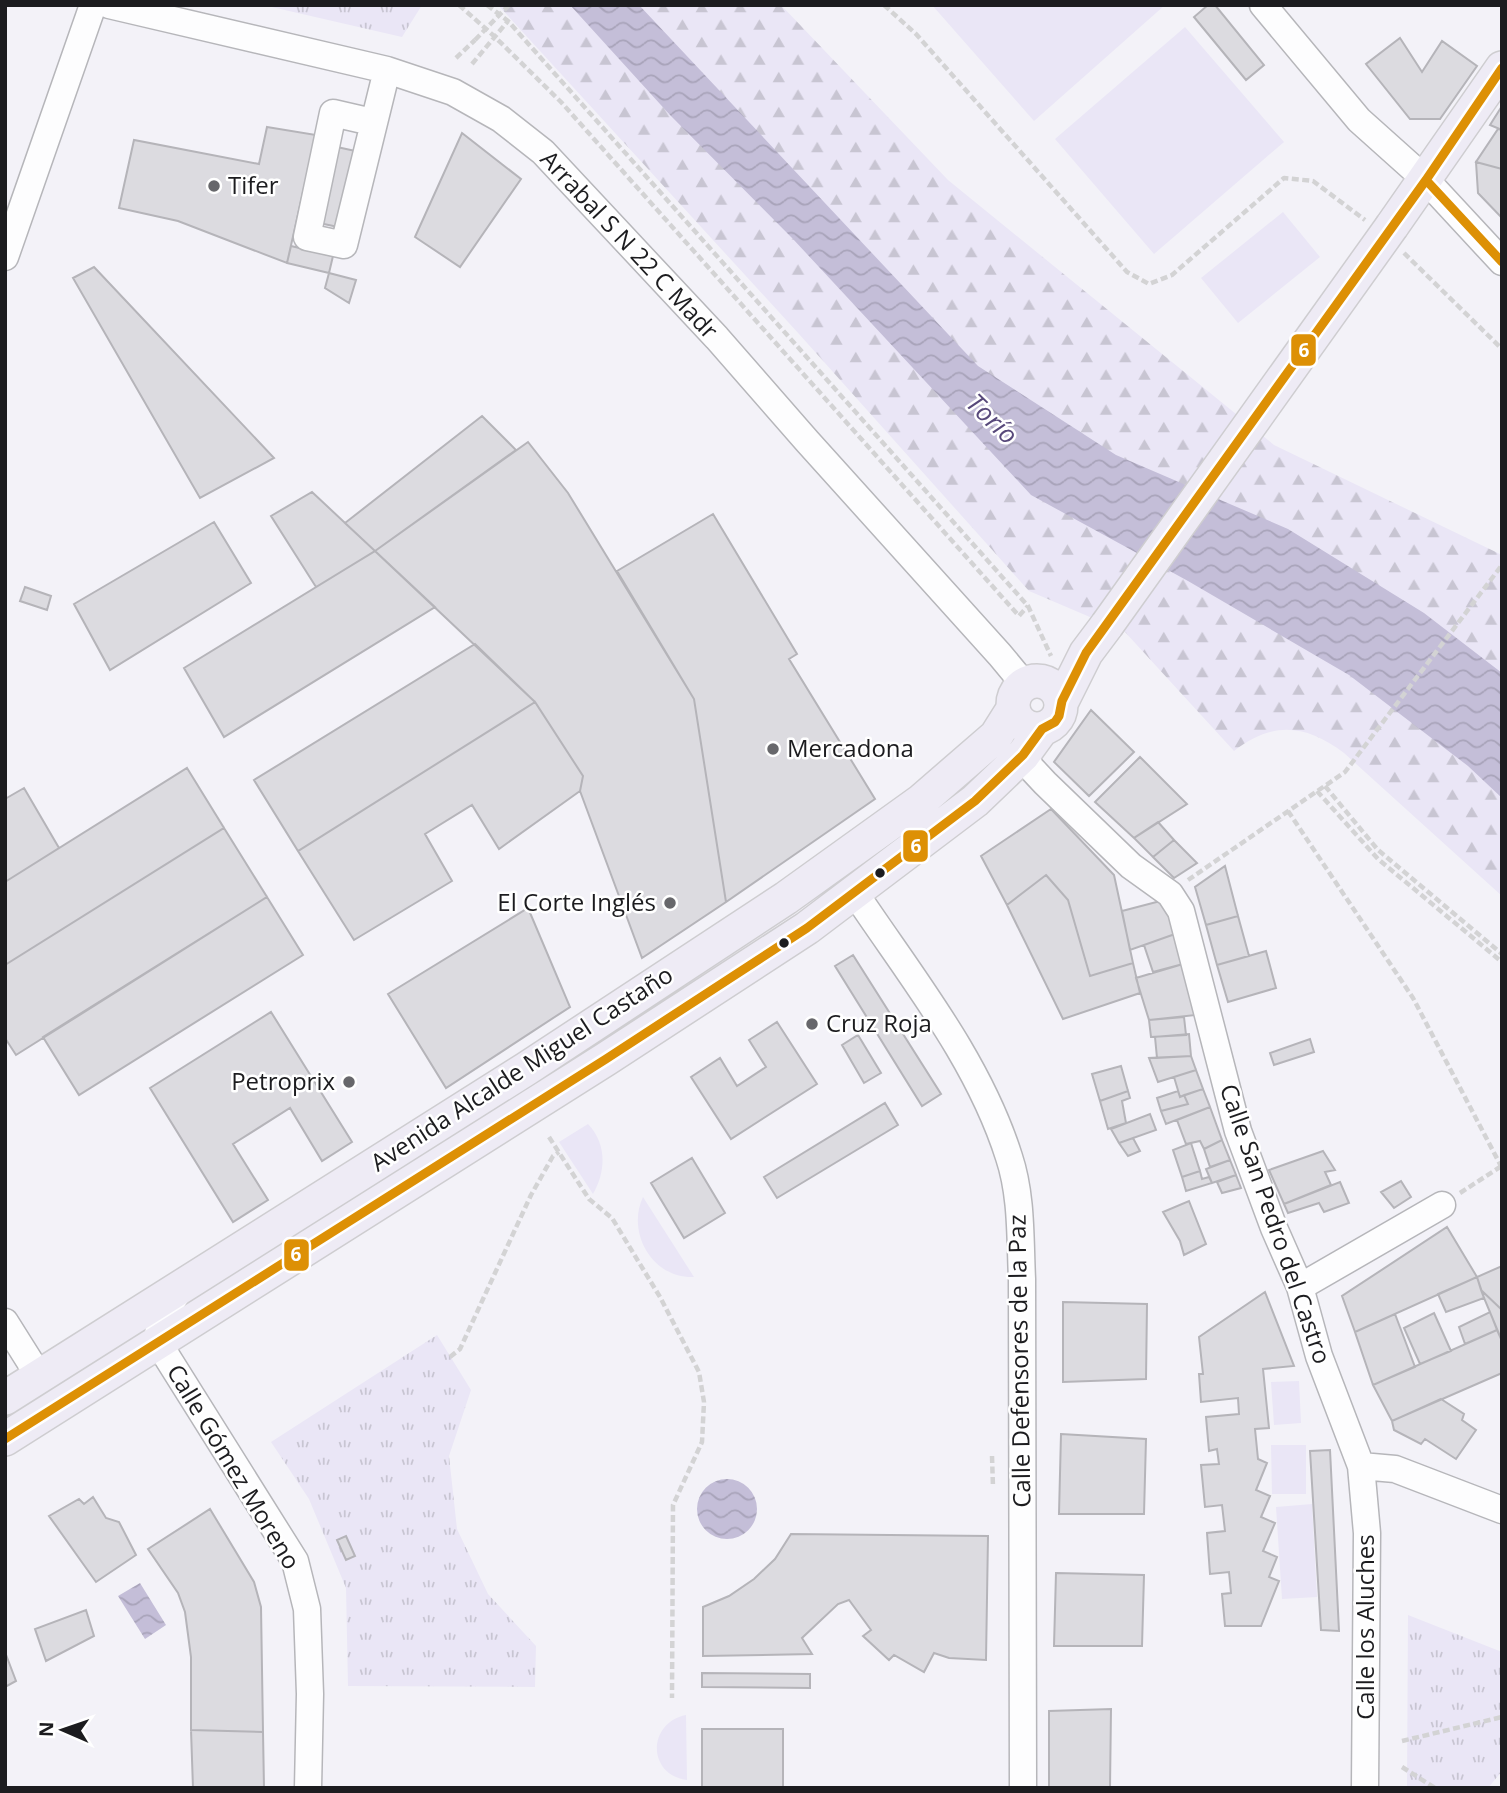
<svg xmlns="http://www.w3.org/2000/svg" width="1507" height="1793" font-family="'Open Sans',sans-serif">
<style>
.grass{fill:#eae6f6}
.forest{fill:url(#forest-firs)}
.park{fill:url(#park-tufts)}
.water{fill:url(#water-waves)}
.building{fill:#dcdbe0;stroke:#b5b4b9;stroke-width:2}
.lines{fill:none;stroke-linecap:round;stroke-linejoin:round}
.minor-casing{stroke:#b6b6ba;stroke-width:29}
.major-casing{stroke:#cecdd0;stroke-width:36}
.path{stroke:#d3d3d4;stroke-width:4.5;stroke-dasharray:7 3.5;stroke-linecap:butt}
.minor{stroke:#fdfdfe;stroke-width:26}
.major{stroke:#eeebf5;stroke-width:33}
.major-bridge-casing{stroke:#cecdd0;stroke-width:36;stroke-linecap:butt}
.path-bridge{stroke:#d3d3d4;stroke-width:4.5;stroke-dasharray:7 3.5;stroke-linecap:butt}
.major-bridge{stroke:#eeebf5;stroke-width:33}
.bus-1-casing{stroke:#fff;stroke-width:14}
.bus-1{stroke:#dd9005;stroke-width:9}
.poi-dot{fill:#67676b;stroke:#fff;stroke-width:2.5}
.bus-dot{fill:#1c1c1f;stroke:#fff;stroke-width:2.5}
.labels{text-anchor:middle;stroke-width:5;stroke-linejoin:round;paint-order:stroke}
.poi-label{font-size:24px;fill:#1c1c1f;stroke:#fff;text-anchor:start}
.street-label{font-size:24px;fill:#1c1c1f;stroke:#fff}
.water-label{font-size:26px;font-style:italic;fill:#57487a;stroke:#fff}
.line-badge{stroke:#fff;stroke-width:2.5}
.badge-label{font-size:19px;text-anchor:middle;font-weight:bold;fill:#fff}
</style>
<defs>
<pattern id="forest-firs" width="22" height="20" patternUnits="userSpaceOnUse" patternTransform="scale(1.75)"><rect width="22" height="20" fill="#eae6f6"/><path d="M5 1l3.5 6h-7zM16 11l3.5 6h-7z" fill="#c8c5d2"/></pattern>
<pattern id="park-tufts" width="24" height="20" patternUnits="userSpaceOnUse" patternTransform="scale(1.75)"><rect width="24" height="20" fill="#eae6f6"/><path d="M3 7l-1-3M5 7V3M7 7l1-3M15 17l-1-3M17 17v-4M19 17l1-3" fill="none" stroke="#c8c5d2"/></pattern>
<pattern id="water-waves" width="16" height="10" patternUnits="userSpaceOnUse" patternTransform="scale(1.75)"><rect width="16" height="10" fill="#c4bed8"/><path d="M0 5q4-4 8 0t8 0" fill="none" stroke="#a8a3b9"/></pattern>
</defs>
<rect width="100%" height="100%" fill="#f3f2f8"/>
<path class="grass" d="M932,5H1165L1034,121Z
M1185,27L1284,142L1154,254L1055,139Z
M1283,212L1320,257L1238,323L1201,278Z
M588,1124C607,1144 606,1171 593,1194L559,1142Z
M643,1197L694,1277C653,1279 626,1233 643,1197Z
M1299,1381L1301,1423L1274,1425L1271,1382Z
M1271,1445H1306V1494H1272Z
M1312,1504L1317,1597L1282,1599L1276,1507Z
M686,1715L687,1780C647,1775 647,1723 686,1715Z"/>
<path class="forest" d="M498,5H781L948,180L1274,445L1502,555V896L1344,753C1305,724 1273,721 1234,751L1125,632L1029,591L799,334Z"/>
<path class="park" d="M263,5H422L402,37Z
M437,1335L471,1390L449,1456L457,1529L488,1594L536,1646L535,1687L348,1686L346,1588L309,1499L271,1442Z
M1408,1615L1502,1652V1771L1488,1788H1407Z"/>
<path class="water" d="M570,5H639L978,366L1116,455L1288,529L1424,613L1502,673V798L1468,766L1349,675L1188,581L1031,495L793,239L670,115Z
M697 1509a30 30 0 1 1 60 0a30 30 0 1 1-60 0Z
M140,1583L166,1625L145,1639L118,1596Z"/>
<path class="building" d="M1208,5H1215L1264,65L1246,80L1194,17Z
M1400,38L1422,72L1442,41L1477,66L1440,119H1410L1366,64Z
M1502,106V130L1490,125Z
M267,127L316,135L287,263L178,221L119,208L134,140L259,164Z
M1498,129L1502,130V169L1476,162Z
M462,133L521,179L460,267L415,237Z
M337,147L360,152L343,228L319,223Z
M1476,162L1502,169V218L1478,193Z
M291,246L333,256L329,273L287,263Z
M94,267L274,458L200,498L73,278Z
M329,273L356,280L349,303L325,288Z
M482,416L516,450L375,551L345,523Z
M528,442L568,493L694,699L726,902L642,958L580,791L583,776L535,702L375,551Z
M312,492L375,551L316,587L271,516Z
M713,514L797,654L789,659L875,799L726,902L694,699L617,571Z
M214,522L251,583L110,670L74,604Z
M375,551L435,607L224,737L184,668Z
M25,587L51,596L47,610L20,601Z
M475,644L535,702L298,851L254,780Z
M535,702L583,776L580,791L499,849L472,805L425,834L452,881L354,940L298,851Z
M1091,710L1134,752L1089,796L1054,762Z
M1140,757L1187,804L1134,838L1095,802Z
M187,768L224,828L5,965V882Z
M24,788L59,848L5,882V799Z
M1051,809L1114,875L1133,963L1090,976L1068,900L1046,875L1007,905L981,856Z
M1158,822L1174,840L1153,857L1134,838Z
M224,828L267,897L16,1055L5,1038V965Z
M1174,840L1197,863L1174,878L1153,857Z
M1225,866L1238,916L1206,925L1195,887Z
M1046,875L1068,900L1090,976L1133,963L1140,993L1063,1019L1007,905Z
M267,897L303,955L79,1095L43,1037Z
M1168,899L1175,934L1130,950L1122,911Z
M528,908L570,1007L446,1088L388,994Z
M1238,916L1249,956L1217,965L1206,925Z
M1175,934L1183,964L1153,972L1144,945Z
M1266,951L1276,988L1228,1002L1217,965Z
M853,955L941,1094L922,1106L835,966Z
M1183,964L1196,1015L1149,1020L1136,978Z
M271,1012L352,1142L322,1161L290,1108L233,1144L268,1200L233,1222L150,1088Z
M1184,1017L1186,1035L1151,1037L1149,1020Z
M777,1022L817,1084L731,1139L691,1077L720,1058L737,1086L766,1067L749,1040Z
M1189,1034L1191,1056L1157,1058L1155,1037Z
M858,1035L881,1073L864,1083L842,1045Z
M1310,1039L1314,1052L1274,1065L1270,1053Z
M1191,1056L1196,1070L1158,1082L1149,1058Z
M1121,1066L1128,1091L1100,1101L1092,1074Z
M1196,1070L1203,1089L1180,1097L1174,1077Z
M1203,1089L1210,1107L1166,1124L1161,1111L1188,1104L1184,1095Z
M1128,1091L1130,1098L1122,1101L1126,1123L1108,1129L1100,1101Z
M1178,1091L1180,1097L1184,1095L1188,1104L1161,1111L1157,1098Z
M885,1103L898,1125L777,1198L764,1177Z
M1210,1107L1222,1140L1204,1149L1200,1141L1186,1144L1177,1120Z
M1150,1114L1156,1130L1119,1143L1111,1129Z
M1133,1138L1140,1151L1128,1156L1119,1143Z
M1222,1140L1230,1160L1210,1167L1204,1149Z
M1191,1143L1200,1171L1182,1177L1173,1150Z
M1323,1151L1335,1170L1325,1172L1331,1185L1284,1204L1269,1170Z
M692,1158L725,1213L684,1238L651,1183Z
M1230,1160L1236,1175L1212,1183L1206,1169Z
M1200,1171L1202,1179L1209,1177L1212,1183L1186,1191L1182,1177Z
M1236,1175L1241,1188L1222,1193L1217,1182Z
M1401,1181L1411,1197L1394,1208L1381,1192Z
M1340,1182L1349,1203L1324,1212L1319,1203L1288,1213L1284,1204Z
M1189,1201L1206,1244L1184,1255L1180,1241L1163,1212Z
M1447,1227L1477,1277L1355,1332L1342,1296Z
M1502,1266V1310L1481,1290L1477,1277Z
M1477,1277L1484,1298L1446,1312L1438,1294Z
M1481,1290L1502,1310V1341L1484,1298Z
M1265,1292L1294,1366L1263,1369L1269,1428L1255,1429L1258,1459L1267,1463L1256,1490L1270,1496L1261,1517L1275,1523L1263,1551L1277,1557L1269,1577L1279,1581L1261,1626H1225L1222,1594L1231,1593L1229,1572L1210,1574L1207,1533L1225,1531L1222,1505L1205,1507L1201,1465L1219,1464L1217,1449L1209,1451L1206,1417L1239,1414L1238,1398L1201,1402L1199,1374H1203L1199,1337Z
M1063,1302L1147,1304L1146,1379L1063,1382Z
M1490,1312L1497,1330L1465,1344L1459,1327Z
M1434,1313L1451,1351L1420,1364L1404,1328Z
M1395,1314L1415,1367L1373,1385L1355,1332Z
M1497,1330L1502,1341V1373L1392,1421L1373,1385Z
M1441,1399L1464,1414L1462,1420L1476,1430L1456,1459L1425,1439L1421,1444L1394,1430L1392,1421Z
M1061,1434L1146,1439L1144,1514H1059Z
M1330,1450L1339,1631L1321,1630L1310,1451Z
M93,1497L106,1518L119,1522L136,1555L96,1582L49,1516L79,1499L84,1504Z
M210,1509L254,1582L261,1607L263,1732L191,1730V1657L185,1612L178,1593L148,1549Z
M791,1534L988,1536L986,1660L949,1658L934,1653L924,1672L894,1655L889,1660L863,1636L871,1630L849,1600L838,1604L802,1638L812,1654L703,1656V1607L729,1596L754,1579L775,1559Z
M346,1536L355,1556L346,1560L337,1540Z
M1056,1573L1144,1575L1142,1646H1054Z
M86,1610L94,1636L46,1661L35,1629Z
M5,1652L16,1681L5,1687Z
M702,1673L810,1674V1688L702,1687Z
M1111,1709L1110,1788H1049V1711Z
M702,1729H783V1788H702Z
M191,1730L263,1732L264,1788H193Z"/>
<g class="lines">
<defs>
<path id="minor" d="M109,5L387,70L453,92L501,119L543,152L717,338L807,441L1000,655L1024,684
M1263,5L1359,120L1426,180L1502,262
M372,122L333,113L307,237L344,245L387,70
M5,257L93,5
M1023,755L1031,768L1045,783L1131,866L1170,894L1181,911L1238,1131L1274,1228L1300,1287L1319,1356L1361,1466L1367,1533L1365,1788
M855,893C911,977 978,1059 1009,1157C1022,1196 1020,1239 1022,1279L1023,1788
M1300,1287L1442,1205
M180,1290C167,1307 159,1320 157,1341L295,1561L307,1609L310,1694L308,1788
M5,1322L39,1376
M1361,1466L1395,1469L1502,1510"/>
<path id="major" d="M1392,226L1502,68
M1013 705a24 24 0 1 1 48 0a24 24 0 1 1-48 0Z
M1062,701L1086,653L1107,625
M5,1398L526,1069L786,898L921,801L996,736L1013,709
M5,1439L606,1059L807,928L975,801L1023,755L1042,729"/>
</defs>
<use href="#minor" class="minor-casing"/>
<use href="#major" class="major-casing"/>
<path class="path" d="M459,5L494,36L561,102L1019,616L1028,606
M487,5L508,21L1028,606L1051,656
M884,5L916,34L1127,272L1149,284L1172,275L1284,178L1313,181L1365,220
M456,58L475,40
M472,64L508,21
M1404,253L1502,349
M1325,786L1378,850L1502,954
M1317,791L1378,859L1502,962
M1288,811L1413,998L1502,1168
M1188,880L1345,772L1502,565
M549,1137L589,1199L612,1218L660,1297L699,1372L704,1402L702,1442L673,1505L672,1698
M1460,1193L1500,1167
M450,1357L460,1349L531,1195L553,1156L559,1152
M992,1456L993,1487
M1402,1741L1502,1717
M1402,1767L1435,1788"/>
<use href="#minor" class="minor"/>
<use href="#major" class="major"/>
<defs>
<path id="major-bridge" d="M1107,625L1392,226"/>
</defs>
<use href="#major-bridge" class="major-bridge-casing"/>
<path class="path-bridge" d="M475,40L509,5"/>
<use href="#major-bridge" class="major-bridge"/>
<defs>
<path id="bus-1" d="M1426,180L1502,262
M5,1439L606,1059L807,928L975,801L1023,755L1042,729L1055,722L1059,716L1062,701L1086,653L1426,180L1502,68"/>
</defs>
<use href="#bus-1" class="bus-1-casing"/>
<use href="#bus-1" class="bus-1"/>
</g>
<g class="poi-dot">
<circle cx="214" cy="186" r="7"/>
<circle cx="773" cy="749" r="7"/>
<circle cx="670" cy="903" r="7"/>
<circle cx="812" cy="1024" r="7"/>
<circle cx="349" cy="1082" r="7"/>
</g>
<g class="bus-dot">
<circle cx="880" cy="873" r="6"/>
<circle cx="784" cy="943" r="6"/>
</g>
<g class="labels">
<g class="poi-label">
<text x="228" y="194">Tifer</text>
<text x="787" y="757">Mercadona</text>
<text x="656" y="911" text-anchor="end">El Corte Inglés</text>
<text x="826" y="1032">Cruz Roja</text>
<text x="335" y="1090" text-anchor="end">Petroprix</text>
</g>
<g class="street-label">
<text transform="translate(629 245) rotate(47)" y="8">Arrabal S N 22 C Madr</text>
<text transform="translate(522 1069) rotate(-33)" y="8">Avenida Alcalde Miguel Castaño</text>
<text transform="translate(1275 1224) rotate(71)" y="8">Calle San Pedro del Castro</text>
<text transform="translate(1020 1361) rotate(-91)" y="8">Calle Defensores de la Paz</text>
<text transform="translate(233 1467) rotate(59)" y="8">Calle Gómez Moreno</text>
<text transform="translate(1366 1627) rotate(-90)" y="8">Calle los Aluches</text>
</g>
<g class="water-label">
<text transform="translate(992 419) rotate(44)" y="9">Torío</text>
</g>
</g>
<g class="line-badge">
<rect x="1290" y="333" width="27" height="34" rx="7" fill="#dd9005"/>
<rect x="902" y="829" width="27" height="34" rx="7" fill="#dd9005"/>
<rect x="283" y="1238" width="27" height="34" rx="7" fill="#dd9005"/>
</g>
<g class="badge-label">
<text x="1304" y="357">6</text>
<text x="916" y="853">6</text>
<text x="296" y="1261">6</text>
</g>
<rect width="1507" height="1793" fill="none" stroke="#1c1c1f" stroke-width="14"/>
<g transform="translate(63 1730) rotate(272)" stroke="#ffffff" stroke-width="5" paint-order="stroke">
<path d="M0-5L12 26L0 18L-12 26Z" fill="#1c1c1f"/>
<text y="-10" font-size="19" font-weight="bold" text-anchor="middle" fill="#1c1c1f">N</text>
</g>
</svg>
